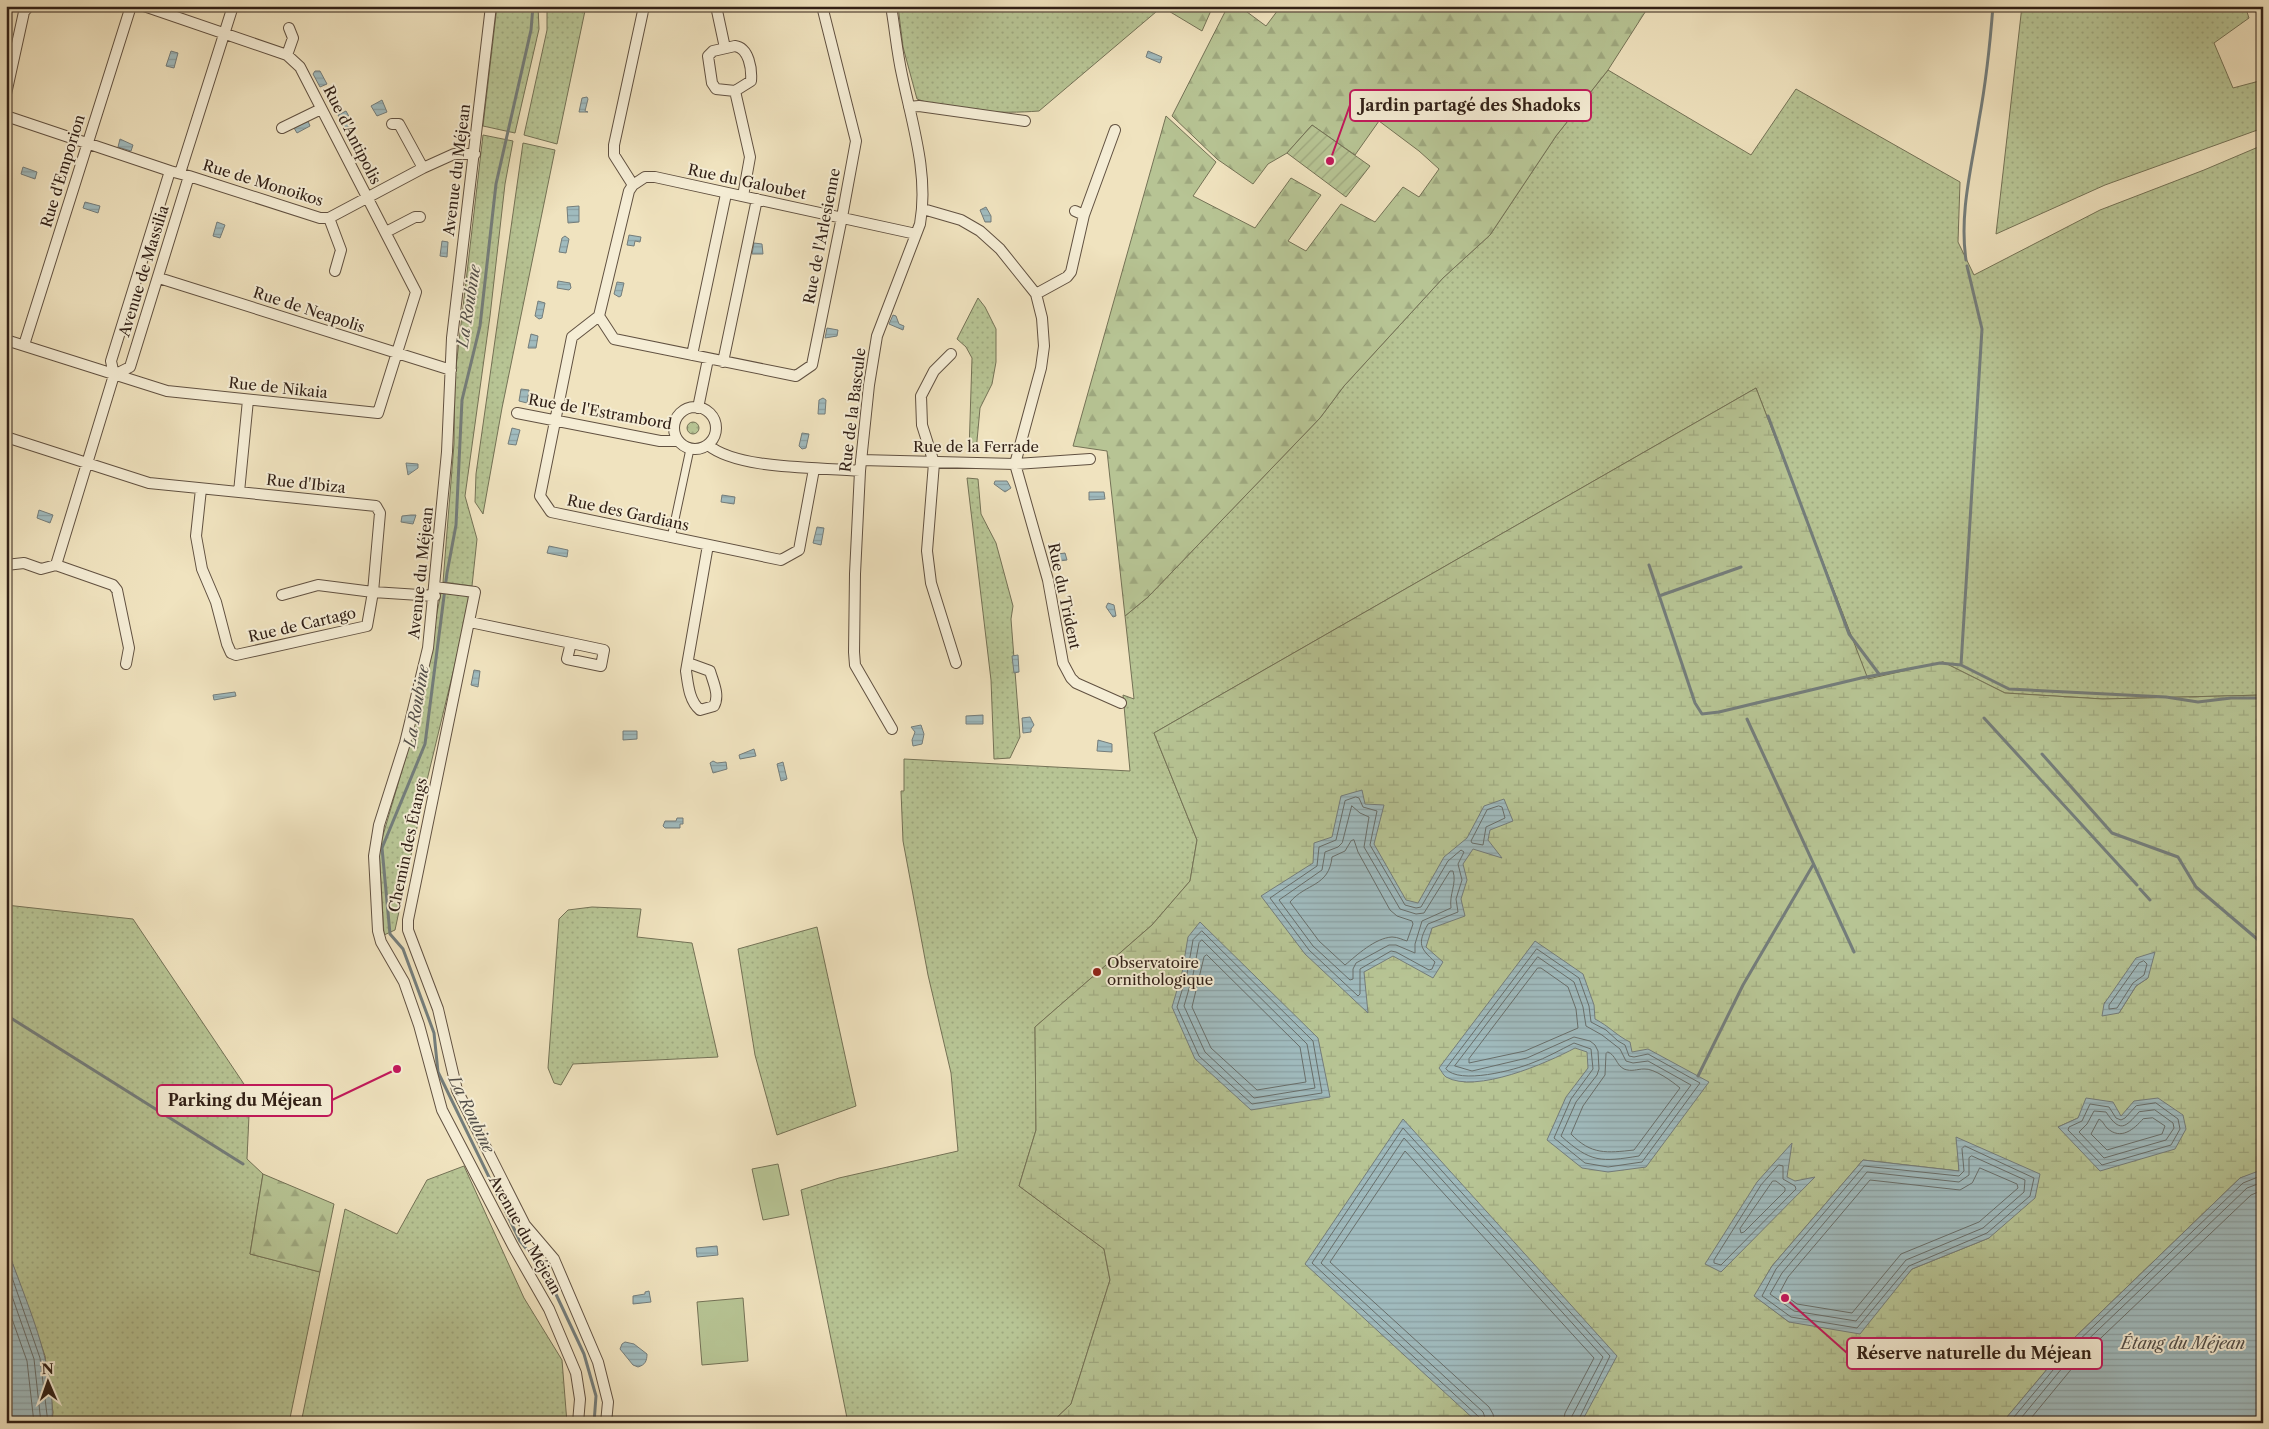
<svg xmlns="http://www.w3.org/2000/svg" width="2269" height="1429" font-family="'Libre Caslon Text',serif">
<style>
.grass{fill:url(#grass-dots);stroke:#747256}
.forest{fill:url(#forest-firs);stroke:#747256}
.wetland{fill:url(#wetland-marsh);stroke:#747256;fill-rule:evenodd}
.garden{fill:url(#garden-furrows);stroke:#747256}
.pitch{fill:#b7c494;stroke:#747256}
.water{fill:url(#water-rules);stroke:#747d7b}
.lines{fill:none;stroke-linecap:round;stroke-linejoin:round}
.shore{stroke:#686e6a;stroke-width:1}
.stream{stroke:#747d7b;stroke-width:3}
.pedestrian-casing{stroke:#615141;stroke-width:9}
.minor-casing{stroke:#615141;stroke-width:12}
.pedestrian{stroke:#f5edd5;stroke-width:7}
.minor{stroke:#f5edd5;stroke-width:10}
.poi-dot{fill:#8f2418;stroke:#f5edd5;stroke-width:2}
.labels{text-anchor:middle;stroke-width:4;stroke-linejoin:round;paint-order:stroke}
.street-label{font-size:15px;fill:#312017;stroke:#f5edd5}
.poi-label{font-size:15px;fill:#312017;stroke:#f5edd5;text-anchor:start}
.water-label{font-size:16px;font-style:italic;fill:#524e49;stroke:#f5edd5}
.leader{fill:none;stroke:#c2185b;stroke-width:2}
.callout-dot{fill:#c2185b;stroke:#f5edd5;stroke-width:2}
.callout{fill:#f5edd5;stroke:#c2185b;stroke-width:2}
.callout-label{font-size:16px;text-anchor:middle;font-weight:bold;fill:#312017}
</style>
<defs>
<pattern id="grass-dots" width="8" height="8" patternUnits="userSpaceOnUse" patternTransform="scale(1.25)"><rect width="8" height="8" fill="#b7c494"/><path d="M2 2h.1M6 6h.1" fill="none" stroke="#9ea87f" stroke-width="1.8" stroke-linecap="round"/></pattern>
<pattern id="forest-firs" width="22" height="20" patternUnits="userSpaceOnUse" patternTransform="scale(1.25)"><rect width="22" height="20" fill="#b7c494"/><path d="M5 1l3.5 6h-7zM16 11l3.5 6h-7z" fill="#9ea87f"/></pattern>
<pattern id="wetland-marsh" width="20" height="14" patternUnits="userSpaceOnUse" patternTransform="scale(1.25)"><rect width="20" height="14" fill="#b7c494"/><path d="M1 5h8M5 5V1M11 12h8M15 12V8" fill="none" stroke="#9ea87f"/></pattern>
<pattern id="garden-furrows" width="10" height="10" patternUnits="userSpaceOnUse" patternTransform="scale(1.25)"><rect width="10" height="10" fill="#b7c494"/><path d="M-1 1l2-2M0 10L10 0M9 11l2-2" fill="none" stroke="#9ea87f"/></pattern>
<pattern id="water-rules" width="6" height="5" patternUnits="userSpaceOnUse" patternTransform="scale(1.25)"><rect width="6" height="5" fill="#a0bbbe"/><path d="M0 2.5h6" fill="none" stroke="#8aa0a3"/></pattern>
</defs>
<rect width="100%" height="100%" fill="#f0e3bf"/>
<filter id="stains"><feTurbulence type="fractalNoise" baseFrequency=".004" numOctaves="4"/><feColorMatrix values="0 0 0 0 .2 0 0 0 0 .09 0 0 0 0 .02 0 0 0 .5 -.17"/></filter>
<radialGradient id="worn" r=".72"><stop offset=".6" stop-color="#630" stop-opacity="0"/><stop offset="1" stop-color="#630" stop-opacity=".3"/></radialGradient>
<path class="grass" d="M497,6H538L539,29L515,133L483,126Z
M547,6H586L557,144L524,135L547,30Z
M898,6H1163L1039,111C1001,114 952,112 917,99L903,47Z
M2022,6H2245L2249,18L2214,43L2233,88L2263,80V128L2105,185L1996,234Z
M1608,70L1751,155L1796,89L1960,182L1958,242L1974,275L2100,210L2204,170L2263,145V695L2103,699L2005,693L1943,662L1868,680L1756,388L1154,733L1197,840L1190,881L1152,925L1035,1027L1036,1130L1019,1186L1104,1249L1110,1280L1071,1404L1051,1423H848L801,1190L839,1178L958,1151L951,1073L928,975L903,841L901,791H904V759L1130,771L1123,695L1134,699L1125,616L1148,597L1320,418L1344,386L1443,278L1490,235L1556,136Z
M483,135L513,141L505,184L490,316L465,496L477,539L472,586L443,582L454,444L455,376Z
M523,143L555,150L502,408L483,514L475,502L476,474Z
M978,298L985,307L996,329V362L992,384L980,408L976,452H969L972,358L966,347L957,339Z
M687 428a6 6 0 1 1 12 0a6 6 0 1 1-12 0Z
M967,478L978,479L981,514L996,543L1013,606L1011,619L1020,737L1010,758L994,759L991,680Z
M441,593L469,596L463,631L428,776L395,930L384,935L379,849L410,743Z
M6,905L133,919L250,1093L247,1159L263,1174L250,1254L320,1272L289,1423H52L53,1412L45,1356L6,1245Z
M592,907L641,909L637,937L692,943L718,1057L573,1064L561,1085L554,1083L548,1068L559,919L568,910Z
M817,927L856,1106L777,1135L755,1055L738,949Z
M464,1166L524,1298L562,1360L567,1423H301L345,1209L397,1234L427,1180Z"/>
<path class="forest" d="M1163,6H1213L1202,31L1162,7Z
M1228,6H1239L1266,26L1281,6H1649L1608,70L1556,136L1490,235L1443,278L1344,386L1320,418L1148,597L1125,616L1107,451L1073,446L1166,116L1216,162L1193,196L1255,228L1291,178L1321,195L1288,241L1306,251L1341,204L1375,222L1403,187L1419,197L1439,169L1419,151L1379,121L1355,155L1312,125L1287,153L1268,164L1253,184L1217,159L1172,116Z
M263,1174L334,1204L320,1272L250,1254Z"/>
<path class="wetland" d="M1756,388L1868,679L1943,662L2005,693L2103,699L2263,695V1171L2240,1178L2069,1343L2002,1423H1051L1071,1404L1110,1280L1104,1249L1019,1186L1036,1130L1035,1027L1152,925L1190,881L1197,840L1154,733ZM2148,978L2136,986L2119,1013L2104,1003ZM2121,1116L2058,1127L2078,1118ZM1957,1137L1989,1238L1912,1269L1888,1297L1789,1322L1755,1296L1772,1266L1863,1160L1959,1171Z"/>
<path class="garden" d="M1312,125L1370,166L1346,197L1287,153Z"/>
<path class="pitch" d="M778,1164L789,1215L763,1220L752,1169Z
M743,1298L748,1361L702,1365L697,1302Z"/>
<path class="water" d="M171,51L178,53L174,68L166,66Z
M1148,51L1162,57L1160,63L1146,57Z
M315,71H320L327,84L320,87L313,74Z
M587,97L588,99L585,111L588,112H579L582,98Z
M382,100L387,112L377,116L371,106Z
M346,111L353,124L345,128L338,115Z
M308,121L310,126L297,133L294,128Z
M120,139L133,145L131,151L118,147Z
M23,167L37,172L35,179L21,174Z
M761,182L773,184V191L760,190Z
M85,202L100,206L98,213L83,208Z
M579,206V222L568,223L567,207Z
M986,207L991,216V222H985L980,210Z
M217,222L225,225L220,238L213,236Z
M629,235L641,237L640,242L635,241L634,246L627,245Z
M565,236L569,239L566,253L559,252L562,238Z
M442,241L448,242L447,257L440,256Z
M754,243L762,244L763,254H752Z
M558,281L570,283L571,288L569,290L557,288Z
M617,282L624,283L621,296L619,297L614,294Z
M538,301L545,303L542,318L539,319L535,316Z
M893,315L896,316L899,324L904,326L903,330L889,324Z
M827,328L838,330L837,336L825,338Z
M531,334L538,336L536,348H528Z
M521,389L529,390L527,403L519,401Z
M823,398L826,400L825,414H818L819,400Z
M512,428L520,430L516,445L508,444Z
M802,433L809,434L806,448L802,449L799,446Z
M406,463L418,464V468L408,475Z
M995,481H1007L1011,488L1005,492L994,484Z
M1089,492H1104L1105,499L1089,500Z
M722,495L735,497L734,504L721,502Z
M39,510L53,515L50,523L37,518Z
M411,515H416L413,524L401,522L402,516Z
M817,527L824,528L821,545L813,543Z
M549,546L568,550L567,557L547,553Z
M1065,553L1067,560L1052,562L1051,555Z
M1108,603L1114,605L1116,616L1113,617L1106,607Z
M269,630L271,637L256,641L254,633Z
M1018,655L1019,672L1014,673L1012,656Z
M474,670L480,671L478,687L471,685Z
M235,692L236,696L214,700L213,695Z
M983,715V724H966V716Z
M1030,717L1034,725L1031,729V732L1023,733L1022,718Z
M921,725L924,734L922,744L913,746L912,740L915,732L911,727Z
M623,731H637V739L623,740Z
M1098,740L1112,744V752L1097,751Z
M754,749L756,756L740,759L739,755Z
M713,761L717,763L726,762L727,769L713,773L710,763Z
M783,762L787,779L781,781L777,764Z
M1362,790L1365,804L1384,805L1374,844L1406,900L1418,903L1444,857L1467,838L1484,806L1504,799L1513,821L1490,830L1488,840L1502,858L1473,849L1463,864L1467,880L1461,899L1465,916L1432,928L1426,947L1443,962L1433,978L1393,956L1364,972L1368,1013L1305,954L1261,896L1313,863L1314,843L1332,837L1341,796Z
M677,818H683V824H680V828H665L663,826L665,821H676Z
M1200,922L1318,1038L1330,1097L1251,1110L1195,1059L1172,1007L1182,973L1188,937Z
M1535,941L1583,974L1594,1005L1595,1019C1609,1026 1617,1036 1630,1042L1632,1052L1648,1049L1709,1082L1646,1167L1608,1172L1582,1168L1547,1140L1566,1097L1588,1068L1587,1052L1575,1048C1547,1063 1476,1094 1446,1077C1443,1075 1441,1070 1439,1068Z
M2155,952L2148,978L2136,986L2119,1013L2102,1016L2104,1004L2136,958Z
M2086,1098L2113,1102L2121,1116L2134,1101L2158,1098L2183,1115L2186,1129L2175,1149L2100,1171L2058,1127L2078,1118Z
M1403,1119L1617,1356L1581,1423H1478L1305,1264Z
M1956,1137L2040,1174L2035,1198L1989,1238L1912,1269L1860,1334L1789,1322L1754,1296L1772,1266L1863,1160L1959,1171Z
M1792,1143L1787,1177L1795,1181L1815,1177L1721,1272L1705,1264L1757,1182Z
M2261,1170L2263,1171V1423H2002L2069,1343L2240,1178Z
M6,1245C25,1300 56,1364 52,1423H6Z
M717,1246L718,1255L697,1257L696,1248Z
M649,1291L651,1302L633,1304V1296L645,1294V1292Z
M625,1342L634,1344L647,1354C647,1361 645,1365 638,1367L633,1365L620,1349L622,1344Z"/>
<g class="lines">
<path class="shore" d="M1356,797L1359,798L1363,807L1377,811L1370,845L1405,905L1416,908L1421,907L1448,861L1461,850L1464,852L1458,864L1462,880L1456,899L1458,912L1428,924C1417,944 1420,948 1435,962L1432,969L1429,970L1396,952L1391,951L1360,969V994L1358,996L1309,950L1270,898L1317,866L1319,847L1336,840L1345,801Z
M1352,806L1360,813L1369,817L1364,847L1400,909L1416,914L1424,913L1450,871H1453C1457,884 1449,894 1451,908L1422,921L1415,944V953L1396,945H1389L1356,963L1353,969V979L1350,980L1313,946L1279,900L1322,870L1325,852L1338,847L1342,843Z
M1499,806L1502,807L1505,818L1486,827L1483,845L1472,843L1471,841L1487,810Z
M1354,840L1358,852L1390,910L1397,916L1412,921L1413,924L1407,941C1403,940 1398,937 1392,937C1375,938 1357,955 1345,965L1319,941L1290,902C1306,883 1329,887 1332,857L1345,851L1351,841Z
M1202,931L1313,1041L1322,1093L1252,1104L1199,1056L1177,1007L1187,974L1193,940Z
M1202,940L1307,1044L1315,1088L1254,1098L1205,1052L1184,1006L1193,975L1199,943Z
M1537,949L1579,978L1589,1006L1591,1022L1606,1030L1618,1041L1625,1045L1629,1056L1634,1057L1648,1054L1700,1083L1642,1162L1608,1167L1585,1163L1554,1138L1571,1099L1593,1069L1591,1049L1574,1043C1560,1050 1546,1058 1532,1063C1515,1070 1459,1085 1446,1069Z
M1207,955L1300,1047L1306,1082L1257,1090L1211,1048L1192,1007L1204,957Z
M1538,957L1574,982L1583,1007L1586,1026L1602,1035L1620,1049L1626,1061L1633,1063L1648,1061L1691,1085L1639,1156C1601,1162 1591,1163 1561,1136L1576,1102L1597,1075L1599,1069L1598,1051L1595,1045L1590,1041L1574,1037L1527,1058L1472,1071L1455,1066Z
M2144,961L2147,964L2144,975L2133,983L2117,1008L2109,1009V1005L2139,963Z
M1538,968H1541L1568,987L1576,1009L1578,1028L1525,1051L1469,1063V1059Z
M1608,1052C1616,1055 1616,1065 1624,1069C1632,1072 1637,1069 1644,1069C1654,1068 1673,1082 1680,1088L1634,1150C1607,1153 1591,1155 1571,1134L1583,1106L1605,1075L1606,1054Z
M2156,1103L2178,1119L2180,1129L2171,1145L2102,1165L2068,1130L2069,1127L2082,1121L2090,1104L2109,1107L2116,1118L2121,1120L2125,1118L2136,1106Z
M2155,1110L2173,1123L2174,1128L2166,1140L2104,1158L2079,1132L2087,1124L2094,1111L2106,1112C2120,1133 2125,1128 2139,1112Z
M2153,1118L2165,1126L2162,1134L2107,1150L2091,1134L2099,1119C2103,1121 2104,1125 2107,1128C2121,1141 2134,1129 2143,1119Z
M1965,1146L2034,1178L2030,1196L1987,1233L1909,1266L1857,1328L1791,1317L1762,1296L1776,1269L1864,1166L1959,1176L1964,1171L1962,1149Z
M1972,1156L2025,1180L2024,1192L1983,1228L1906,1260L1856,1321L1794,1311L1770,1294L1782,1273L1867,1172L1959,1182L1969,1175V1158Z
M1779,1165L1783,1166V1179L1795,1186L1796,1189L1721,1265L1714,1263V1260L1761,1185Z
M1980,1168L2017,1184L2018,1188L1979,1222L1901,1254L1852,1313L1797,1304L1780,1292L1788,1277L1870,1180L1960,1190L1972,1183Z
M1773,1181H1776L1785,1188V1191L1744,1232L1741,1233L1740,1229Z
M6,1260L40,1358L48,1423
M6,1279L34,1359L41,1423
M6,1302L27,1361L34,1423
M1481,1423L1479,1417L1312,1263L1403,1128L1610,1356L1577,1423
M1487,1423L1483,1412L1321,1263L1404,1138L1603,1357L1572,1416L1571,1423
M1495,1423L1493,1414L1489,1407L1330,1262L1405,1151L1594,1358L1565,1413L1563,1423
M2009,1423L2073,1346L2243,1183L2263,1175
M2017,1423L2077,1350L2247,1188L2263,1182
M2027,1423L2083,1355L2251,1195L2263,1190"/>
<path class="stream" d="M533,6L531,30L496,184L480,326L462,400L456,525L447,573L425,744L382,848L390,934L403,949L434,1033L438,1072L520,1241L546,1273L584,1354L596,1396L594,1423
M1966,260C1959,213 1972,166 1979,120C1986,82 1990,45 1993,6
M1768,416L1849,634L1879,674
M1649,565L1695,703L1702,714L1719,712L1861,678L1940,663L1961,665L2009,689L2166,697L2198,702L2231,698H2263
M1659,596L1741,567
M1961,665L1982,329L1967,266
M1984,718L2137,885
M1747,719L1854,952
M2042,754L2112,833L2178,857L2196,887L2263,944
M2140,889L2150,900
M6,1015L243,1164
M1698,1076L1743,985L1813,865"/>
<defs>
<path id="pedestrian" d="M671,538L690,449"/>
<path id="minor" d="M491,6L452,338L447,452L428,648L405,743L379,825L374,856L378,931L381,942L404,982L419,1025L442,1110L513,1246L549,1309L576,1373L580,1399L578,1423
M646,6L643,11L614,145V155L633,185L629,191L599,316L614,339L796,376L812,365L842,217L856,141L822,6
M716,6L725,48
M891,6C895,29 897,53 902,75C912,123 929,175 920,224L877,336L869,385L860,471L855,574L854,652L855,665L892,729
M735,46C749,48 752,69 751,81L735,91L716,89L712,83L708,56L713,51Z
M287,55L293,38L289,28
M735,91L750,157L743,196
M6,94L24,12L29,6
M909,107L919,106L1025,121
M6,116L170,171
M392,124H399L423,168
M282,128L321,109
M180,173L233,6
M189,176L320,218H329L423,168L454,154H475
M633,185L645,177H655L916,234
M923,209L961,220L980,231L1000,249L1036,294L1042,318L1044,346L1041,368L1015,464L1048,580L1063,663L1071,678L1076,683L1121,703
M1084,215L1115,130
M329,218L341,250L335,271
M386,232L415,217H420
M159,278L451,370
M1036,294L1067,277L1071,272L1084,215L1075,211
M599,316L572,337L540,496L551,512L781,560L799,550L814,469
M6,340L167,391L378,413L416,292L300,67L287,55L144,6
M24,345L131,6
M951,354L934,371L921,396L922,425L934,463L927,551L931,583L956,663
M692,355L726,194
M723,362L757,199
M674 428a21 21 0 1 1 42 0a21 21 0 1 1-42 0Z
M698,408L708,359
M517,413L660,441H678
M6,437L149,483L376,506L380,513L373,592L435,596
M708,445C738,470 820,467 860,471
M861,460L1015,464L1090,459
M201,489L196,536L202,569L216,602L227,644L231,653L236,655L367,626L373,592L318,585L282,595
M239,492L248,400
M6,565L24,563L41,569L56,565
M56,565L114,375L111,361L170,171L189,176L130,367L114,375
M56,565L113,585L117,590L129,648L126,664
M435,587L475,592L408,920V930L438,1009L457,1090L525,1225L554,1259L598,1362L608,1402L606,1423
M470,622L571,643L567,659L601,666L604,650L571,643
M688,663L710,671C713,682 720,695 714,706L700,710C689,701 688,684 686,671L708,545"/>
</defs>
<use href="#pedestrian" class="pedestrian-casing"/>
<use href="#minor" class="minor-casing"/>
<use href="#pedestrian" class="pedestrian"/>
<use href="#minor" class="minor"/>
</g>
<circle class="poi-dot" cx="1097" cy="972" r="5"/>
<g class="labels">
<g class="street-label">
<text transform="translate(352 135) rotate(63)" y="5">Rue d'Antipolis</text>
<text transform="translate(457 170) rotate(-83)" y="5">Avenue du Méjean</text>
<text transform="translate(63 171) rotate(-73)" y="5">Rue d'Emporion</text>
<text transform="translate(747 182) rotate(12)" y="5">Rue du Galoubet</text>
<text transform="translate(263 183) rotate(17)" y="5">Rue de Monoikos</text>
<text transform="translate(822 236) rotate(-79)" y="5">Rue de l'Arlesienne</text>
<text transform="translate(144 271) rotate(-73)" y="5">Avenue de Massilia</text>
<text transform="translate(309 310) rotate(18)" y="5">Rue de Neapolis</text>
<text transform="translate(278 388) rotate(6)" y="5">Rue de Nikaia</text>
<text transform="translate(853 410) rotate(-83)" y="5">Rue de la Bascule</text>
<text transform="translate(600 412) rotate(10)" y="5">Rue de l'Estrambord</text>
<text x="976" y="452">Rue de la Ferrade</text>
<text transform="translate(306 484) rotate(6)" y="5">Rue d'Ibiza</text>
<text transform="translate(628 513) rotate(12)" y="5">Rue des Gardians</text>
<text transform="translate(421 573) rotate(-84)" y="5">Avenue du Méjean</text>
<text transform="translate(1064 596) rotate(78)" y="5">Rue du Trident</text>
<text transform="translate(302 625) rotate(-13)" y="5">Rue de Cartago</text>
<text transform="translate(408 845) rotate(-78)" y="5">Chemin des Étangs</text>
<text transform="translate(525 1235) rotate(61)" y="5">Avenue du Méjean</text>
</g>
<g class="poi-label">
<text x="1107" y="968">Observatoire<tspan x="1107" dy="17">ornithologique</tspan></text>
</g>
<g class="water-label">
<text transform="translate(468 306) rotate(-81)" y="6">La Roubine</text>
<text transform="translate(416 706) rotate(-80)" y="6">La Roubine</text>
<text transform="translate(472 1114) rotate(64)" y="6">La Roubine</text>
<text x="2183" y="1349">Étang du Méjean</text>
</g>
</g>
<path class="leader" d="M1330 161L1350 105M397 1069L332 1100M1785 1298L1847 1353"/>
<g class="callout-dot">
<circle cx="1330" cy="161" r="5"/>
<circle cx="397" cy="1069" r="5"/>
<circle cx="1785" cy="1298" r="5"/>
</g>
<g class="callout">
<rect x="1350" y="90" width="241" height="31" rx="5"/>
<rect x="157" y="1085" width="175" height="31" rx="5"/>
<rect x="1847" y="1338" width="255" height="31" rx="5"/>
</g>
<g class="callout-label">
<text x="1470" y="111">Jardin partagé des Shadoks</text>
<text x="245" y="1106">Parking du Méjean</text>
<text x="1974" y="1359">Réserve naturelle du Méjean</text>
</g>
<rect width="2269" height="1429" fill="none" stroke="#f0e3bf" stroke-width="25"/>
<rect x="8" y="8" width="2254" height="1414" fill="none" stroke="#312017" stroke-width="2.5"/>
<rect x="12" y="12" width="2244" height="1404" fill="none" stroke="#312017"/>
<g transform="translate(48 1382) rotate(358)" stroke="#f5edd5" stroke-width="4" paint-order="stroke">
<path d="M0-4L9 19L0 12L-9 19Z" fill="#312017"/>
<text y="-8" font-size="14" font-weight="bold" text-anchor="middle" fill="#312017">N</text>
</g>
<rect width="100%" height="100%" filter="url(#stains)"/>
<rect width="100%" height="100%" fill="url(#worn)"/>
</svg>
